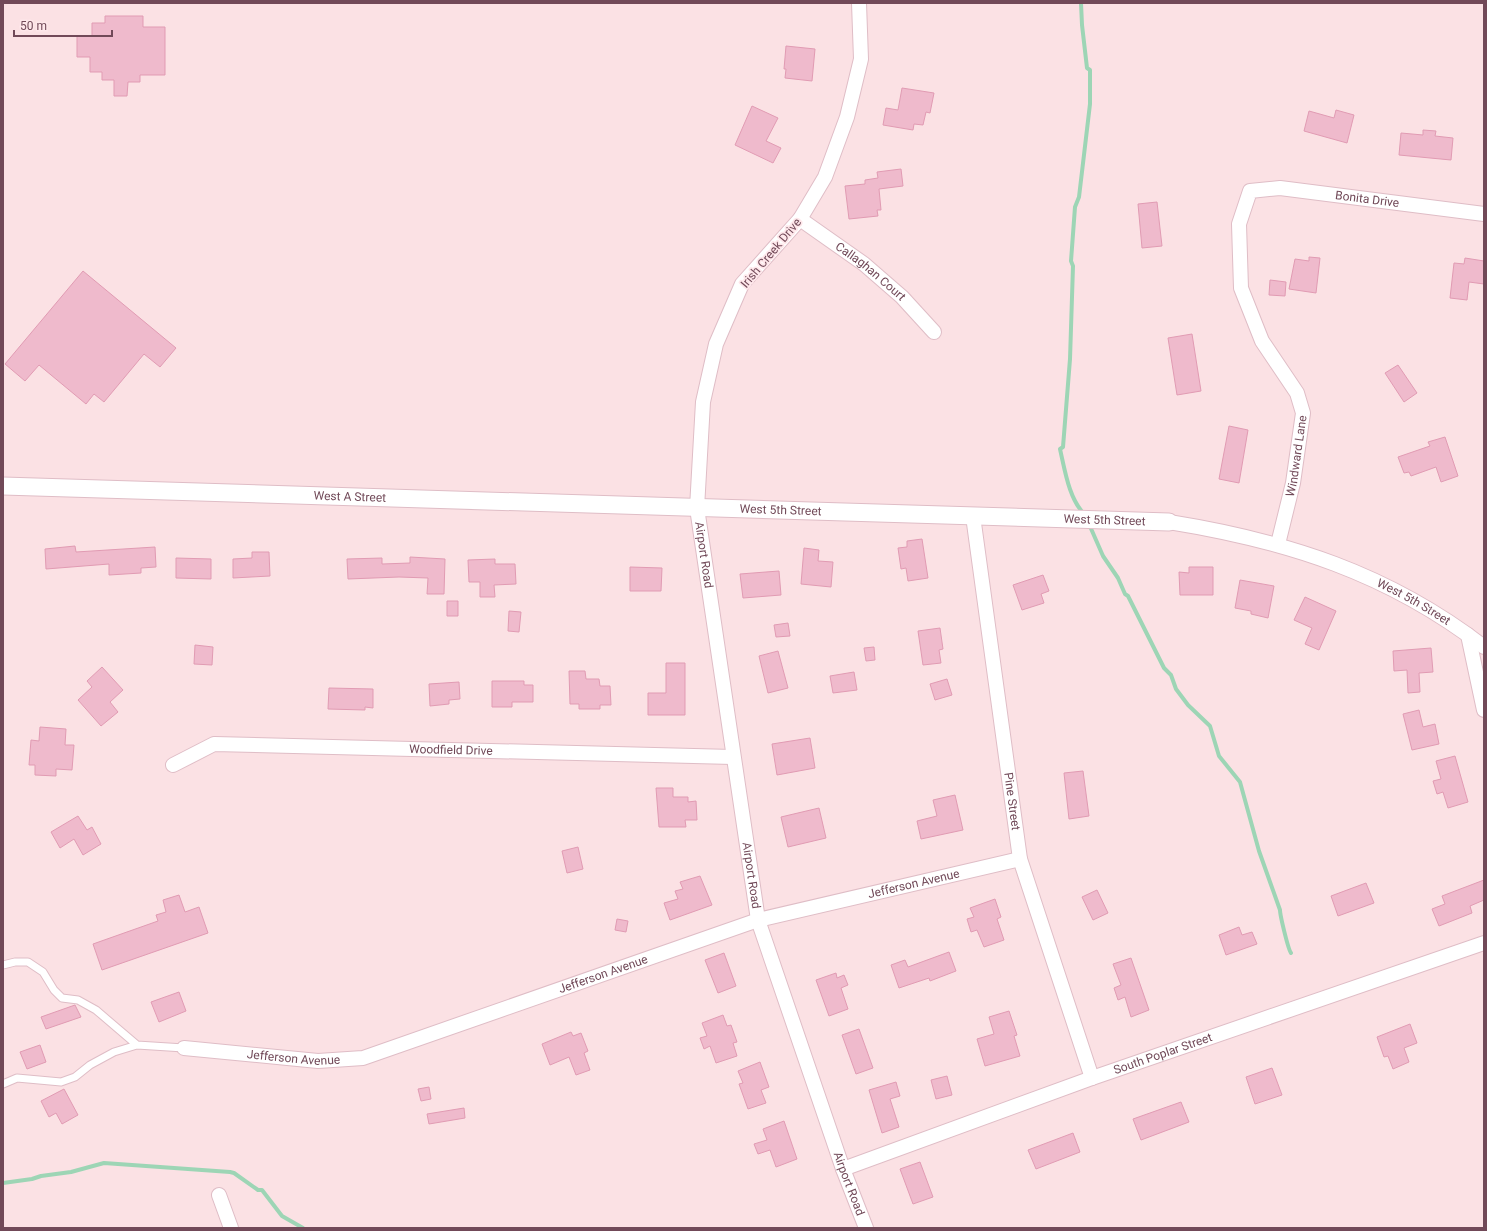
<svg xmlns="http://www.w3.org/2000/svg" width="1487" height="1231" font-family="Roboto,sans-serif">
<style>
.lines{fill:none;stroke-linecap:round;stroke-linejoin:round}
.stream{stroke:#9dd5b5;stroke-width:4}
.building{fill:#efbacc;stroke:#e19bb3}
.service-casing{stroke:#dfbdc6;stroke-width:9}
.minor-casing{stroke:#dfbdc6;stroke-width:16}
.tertiary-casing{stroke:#dfbdc6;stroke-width:19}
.service{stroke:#fff;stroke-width:7}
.minor{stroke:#fff;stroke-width:14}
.tertiary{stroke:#fff;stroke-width:17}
.labels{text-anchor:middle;stroke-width:3.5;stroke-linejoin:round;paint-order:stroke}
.street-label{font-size:12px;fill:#714958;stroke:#fee7ea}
</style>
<rect width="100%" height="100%" fill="#fbe1e4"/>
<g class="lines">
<path class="stream" d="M1081,3L1082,25L1087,68L1090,70V104L1079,197L1075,207L1071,261L1073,266L1070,359L1063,447L1060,449C1065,471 1069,499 1085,515
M1089,524L1103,556L1118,578L1125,594L1128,596L1164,668L1171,675L1176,689L1188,705L1210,726L1219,756L1240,782L1259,851L1280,910C1280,915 1288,949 1291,953
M3,1183L32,1179L41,1176L71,1172L104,1163L230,1172L234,1173L258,1190H262L282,1216L303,1228"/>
</g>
<path class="building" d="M105,16H143V27H165V75H140V82H128L127,96H114V80H102V72H90V57H77V36H92V23H105Z
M786,46L815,49L812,81L785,78L786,69H784Z
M902,88L934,93L930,113L926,112L923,125L914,124L913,130L883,125L886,108L898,110Z
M752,106L778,118L766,141L781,148L773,163L735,145Z
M1336,110L1354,115L1347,143L1304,131L1309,111L1334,118Z
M1423,130L1436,131L1435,136L1453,138L1451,160L1399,155L1401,133L1423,135Z
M901,169L903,186L879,189L881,210H877L878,216L849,219L845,186L865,184V180L878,178L877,172Z
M1157,202L1162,246L1142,248L1138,204Z
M1309,257L1320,258L1316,293L1289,289L1295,259L1309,261Z
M1465,258L1484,261V284L1469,282L1467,300L1450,298L1454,263L1464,264Z
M83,271L176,348L160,367L144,354L104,402L94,394L86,404L39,365L25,381L5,364Z
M1270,280L1286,282L1285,296L1269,295Z
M1192,334L1201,391L1177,395L1168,338Z
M1398,365L1417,393L1404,402L1385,373Z
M1229,426L1248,430L1239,483L1219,479Z
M1445,437L1458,476L1441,482L1436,467L1411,476L1409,472L1404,473L1398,457L1430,446L1428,442Z
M922,539L928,578L908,581L906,568L901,569L898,548L907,547V541Z
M75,546L76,552L155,547L156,567L141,568V573L109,575V564L46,569L45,549Z
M804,548L819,550L818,561L833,562L831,587L801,584Z
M252,552H269L270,576L233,578V559L252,558Z
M410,557L445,559L444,594H427L428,578L399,577L348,579L347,559L382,558V564L410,563Z
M176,558L211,559V579L176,578Z
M495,559V564H515L516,584L494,585L495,597H480V582H469L468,560Z
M630,567L662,568L661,591H630Z
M1189,567H1213V595H1180L1179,572L1189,573Z
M779,571L781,595L743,598L740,574Z
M1043,575L1049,591L1041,594L1044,603L1022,610L1013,585Z
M1240,580L1274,586L1268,618L1251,614V611L1235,608Z
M1305,597L1336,611L1319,650L1305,644L1312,628L1294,620Z
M447,601H458V616H447Z
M509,611L521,612L519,632L508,631Z
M788,623L790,636L776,637L774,625Z
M940,628L943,649L939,650L941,663L923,665L918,631Z
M195,645L213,647L212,665L194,664Z
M874,647L875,660L866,661L864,648Z
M1431,648L1433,672L1419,673L1420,692L1408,693L1407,670L1394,671L1393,651Z
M778,651L788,688L768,693L759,656Z
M666,663H685V715H648V693H666Z
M102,667L123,690L110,702L118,712L101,726L78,700L92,687L87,681Z
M569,671H585L586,679H599L600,686H610L611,705H600V709H579V704H570Z
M854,672L857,690L833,693L830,676Z
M947,679L952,695L935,700L930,684Z
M492,681H524V685H533V702H512V707H492Z
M459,682L460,699L449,700V704L430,706L429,684Z
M329,688L373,689V708L365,707V710L328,709Z
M1419,710L1423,727L1435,724L1439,744L1412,750L1403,714Z
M40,727L66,729L65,745H74L72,770L56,769V776L35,775V765H29L31,740L39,741Z
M810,738L815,768L777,775L772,744Z
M1455,756L1468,802L1448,808L1443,792L1437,794L1433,781L1441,779L1436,761Z
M1083,771L1089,816L1069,819L1064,773Z
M656,788H673V797H688V802L696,801L697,820H685L686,827H659Z
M955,795L963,830L921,839L917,821L937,816L933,800Z
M819,808L826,838L788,847L781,817Z
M78,816L87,830L92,827L101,844L83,855L74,839L60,848L51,832Z
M578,847L583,869L567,873L562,851Z
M700,876L712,905L670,920L664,903L678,899L675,891L683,889L680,882Z
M1484,880V900L1470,906L1472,913L1439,926L1432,909L1445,904L1442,896Z
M1366,883L1374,903L1338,916L1331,896Z
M1097,890L1108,913L1093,920L1082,897Z
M179,895L185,912L199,907L208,933L102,970L93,944L158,921L156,915L166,912L163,900Z
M995,899L1001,917L997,919L1004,940L984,947L977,930L971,932L967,919L974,917L970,908Z
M617,919L628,921L626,932L615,930Z
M1239,927L1242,935L1252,932L1257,944L1226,955L1219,935Z
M949,952L956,971L930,981L929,978L899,988L891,965L905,960L908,967Z
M724,953L736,986L718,993L705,960Z
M1131,958L1149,1010L1131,1017L1125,997L1118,1000L1114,988L1121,985L1113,964Z
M836,973L837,978L844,975L848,985L841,988L848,1009L829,1016L816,980Z
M179,992L186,1011L159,1022L151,1002Z
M75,1005L81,1017L46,1029L41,1017Z
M1009,1011L1017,1035L1014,1036L1020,1056L985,1066L977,1039L994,1034L989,1017Z
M723,1015L727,1026L731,1025L737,1042L733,1043L737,1056L716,1063L710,1046L704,1049L700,1038L707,1036L702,1023Z
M1410,1024L1417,1043L1404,1048L1409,1062L1393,1069L1388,1056L1384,1057L1377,1037Z
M859,1029L873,1068L856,1074L842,1035Z
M571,1032L573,1036L581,1033L588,1051L584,1053L590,1070L576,1075L569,1057L550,1065L542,1044Z
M40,1045L46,1062L27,1069L20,1052Z
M760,1062L769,1087L761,1090L766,1103L748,1109L739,1084L743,1083L738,1071Z
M1272,1068L1282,1095L1255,1104L1246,1077Z
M947,1076L952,1095L936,1099L931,1080Z
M896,1082L900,1096L890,1099L899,1127L882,1133L869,1090Z
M429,1087L431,1099L421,1101L418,1089Z
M64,1089L78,1115L62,1124L56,1113L49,1117L41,1101Z
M1181,1102L1189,1122L1141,1140L1133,1119Z
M464,1108L465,1118L429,1124L427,1114Z
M784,1121L797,1159L776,1167L770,1150L758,1154L754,1144L767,1140L763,1129Z
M1073,1133L1080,1152L1036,1169L1028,1150Z
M920,1162L933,1197L913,1204L900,1169Z"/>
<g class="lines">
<defs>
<path id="service" d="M3,965L15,962H28L43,972L54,990L62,998L78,1000L96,1010L137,1045
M3,1084L17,1078L61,1082L75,1077L90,1065L114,1052L137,1045L184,1048"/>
<g id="minor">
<path id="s1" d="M859,3L861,59L847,117L825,177L800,219L742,284L716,344L703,402L697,508L758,920L843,1169L866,1228"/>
<path id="s2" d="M800,219L864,264L902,297L934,332"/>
<path id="s3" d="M973,516L1020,859L1092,1078"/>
<path id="s4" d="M1169,522C1287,541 1388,573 1484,647"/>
<path id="s5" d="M1278,544L1293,483L1303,413L1297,393L1262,341L1241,288L1239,224L1250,191L1280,188L1484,214"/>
<path d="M1468,635L1484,710"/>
<path id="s6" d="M173,765L214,744L733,757"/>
<path id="s7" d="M184,1048L318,1061L363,1058L758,920L1020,859"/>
<path id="s8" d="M843,1169L1092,1078L1484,943"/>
<path d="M219,1195L231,1228"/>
</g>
<g id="tertiary">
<path id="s9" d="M3,486L1169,522"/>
</g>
</defs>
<use href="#service" class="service-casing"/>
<use href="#minor" class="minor-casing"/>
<use href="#tertiary" class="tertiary-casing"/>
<use href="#service" class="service"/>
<use href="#minor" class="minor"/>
<use href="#tertiary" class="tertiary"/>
</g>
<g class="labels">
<g class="street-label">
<text dy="4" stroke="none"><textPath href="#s5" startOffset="491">Bonita Drive</textPath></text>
<text transform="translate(771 253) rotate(-50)" y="4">Irish Creek Drive</text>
<text dy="4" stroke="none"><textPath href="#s2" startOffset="88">Callaghan Court</textPath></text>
<text dy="4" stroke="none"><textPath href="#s5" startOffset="90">Windward Lane</textPath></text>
<text dy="4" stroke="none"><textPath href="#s9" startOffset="347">West A Street</textPath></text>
<text dy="4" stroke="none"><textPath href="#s9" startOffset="778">West 5th Street</textPath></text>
<text dy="4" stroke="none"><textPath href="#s9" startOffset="1102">West 5th Street</textPath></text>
<text dy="4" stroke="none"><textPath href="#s1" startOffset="594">Airport Road</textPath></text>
<text dy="4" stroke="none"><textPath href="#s4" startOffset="259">West 5th Street</textPath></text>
<text dy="4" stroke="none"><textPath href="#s6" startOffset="283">Woodfield Drive</textPath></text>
<text dy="4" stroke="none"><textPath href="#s3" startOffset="288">Pine Street</textPath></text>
<text dy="4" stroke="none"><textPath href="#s1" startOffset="918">Airport Road</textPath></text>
<text dy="4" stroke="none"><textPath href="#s7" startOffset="758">Jefferson Avenue</textPath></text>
<text dy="4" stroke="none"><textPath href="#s7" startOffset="434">Jefferson Avenue</textPath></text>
<text dy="4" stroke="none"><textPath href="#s8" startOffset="340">South Poplar Street</textPath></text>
<text dy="4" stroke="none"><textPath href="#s7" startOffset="110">Jefferson Avenue</textPath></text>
<text dy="4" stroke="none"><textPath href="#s1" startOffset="1242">Airport Road</textPath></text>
</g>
</g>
<rect width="1487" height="1231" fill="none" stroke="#714958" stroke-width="8"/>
<path d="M14 30v6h98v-6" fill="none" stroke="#714958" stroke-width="2"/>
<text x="20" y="30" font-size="12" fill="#714958" stroke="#fee7ea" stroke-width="3" paint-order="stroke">50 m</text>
</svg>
